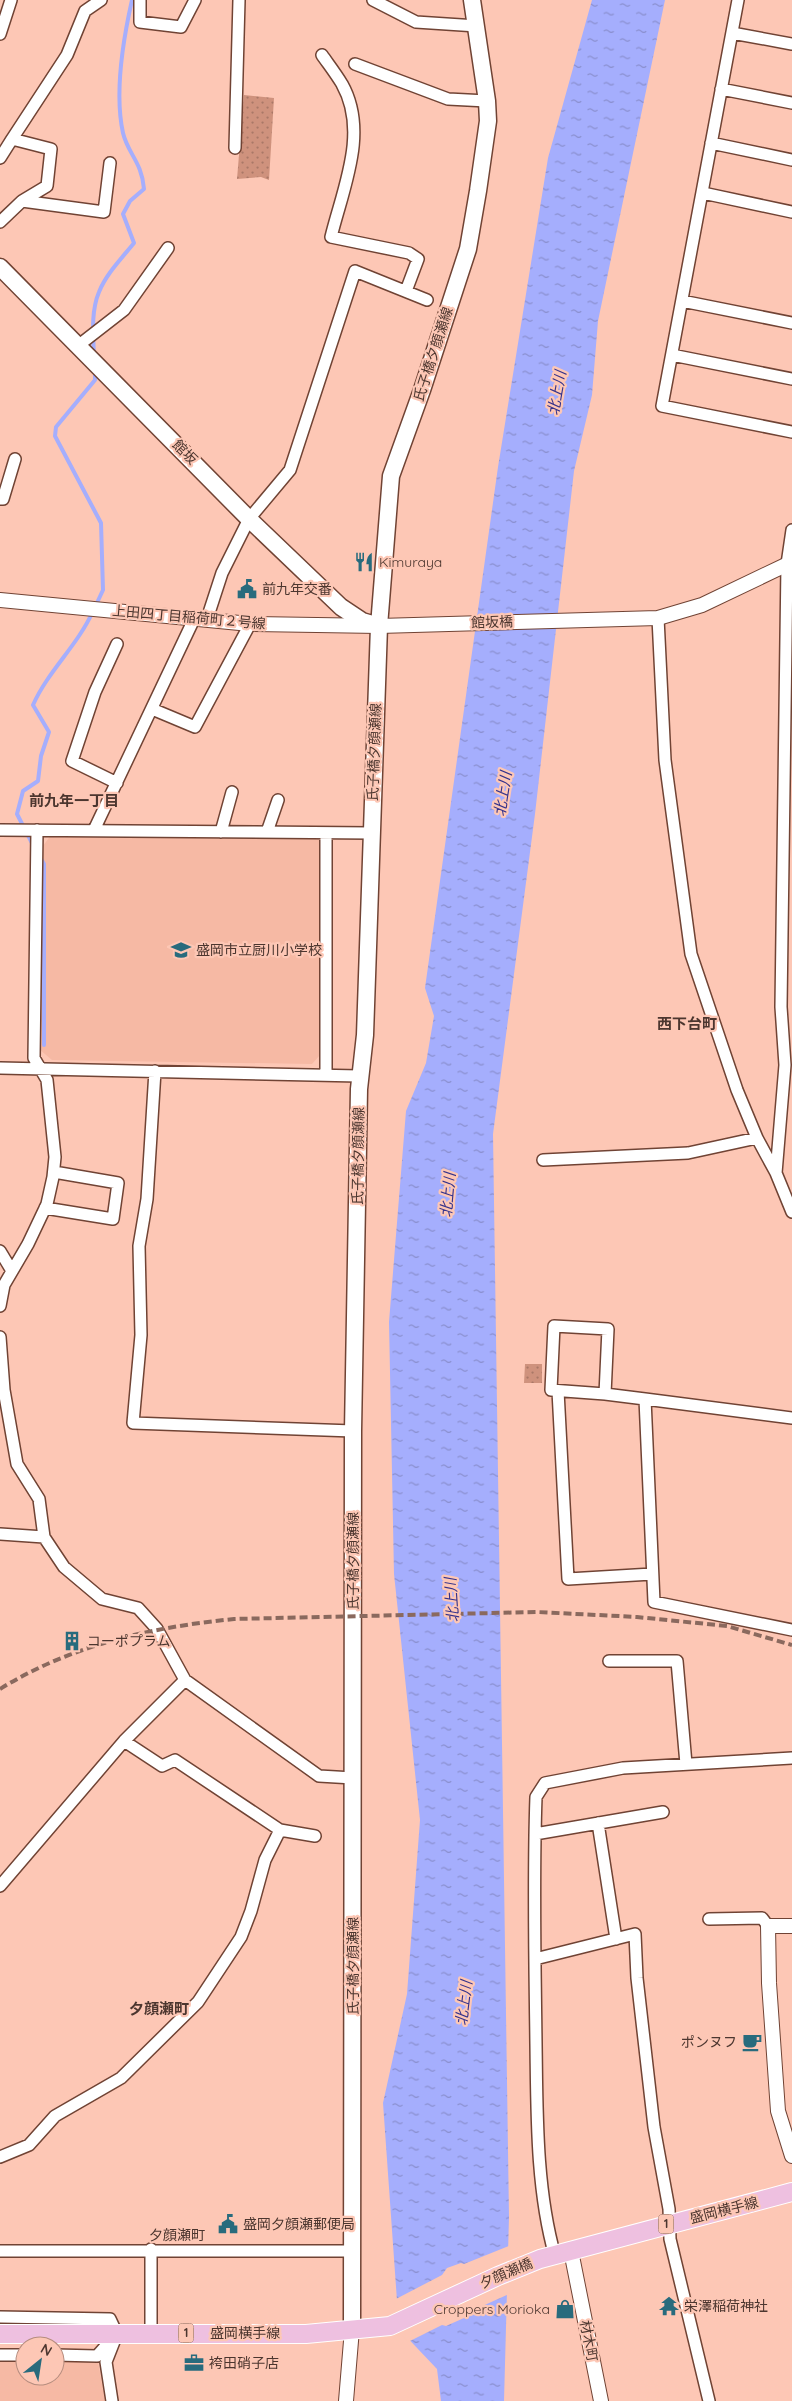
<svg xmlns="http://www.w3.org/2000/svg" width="792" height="2401" font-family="Quicksand,'Noto Sans JP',sans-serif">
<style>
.built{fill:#f6b9a4}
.green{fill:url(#green-dots)}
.water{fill:url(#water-ripples)}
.pier{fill:#fdc7b5}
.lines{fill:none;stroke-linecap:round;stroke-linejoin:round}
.stream{stroke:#a5aefd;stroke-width:4}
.minor-casing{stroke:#704334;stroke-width:14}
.tertiary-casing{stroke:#704334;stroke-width:16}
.secondary-casing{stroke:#704334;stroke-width:19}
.primary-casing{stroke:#fff;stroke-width:20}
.minor{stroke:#fff;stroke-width:11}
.tertiary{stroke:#fff;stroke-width:14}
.secondary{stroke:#fff;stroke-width:16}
.primary{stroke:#eec0e0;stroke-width:18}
.rail{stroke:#8a695e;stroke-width:4;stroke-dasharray:8 4;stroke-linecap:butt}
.labels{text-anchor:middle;stroke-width:4.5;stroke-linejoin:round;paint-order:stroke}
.shield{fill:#fdc7b5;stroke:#816257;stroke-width:1}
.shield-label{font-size:12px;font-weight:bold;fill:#4c362f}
.street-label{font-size:14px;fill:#4c362f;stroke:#fdc7b5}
.poi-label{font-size:14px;fill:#4c362f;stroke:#fdc7b5;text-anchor:start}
.water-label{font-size:15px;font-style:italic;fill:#35328b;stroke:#fdc7b5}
.neighbourhood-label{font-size:15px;font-weight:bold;fill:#4c362f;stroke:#fdc7b5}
</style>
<defs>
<pattern id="green-dots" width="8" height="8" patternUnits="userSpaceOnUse" patternTransform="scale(1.25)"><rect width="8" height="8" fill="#cf927d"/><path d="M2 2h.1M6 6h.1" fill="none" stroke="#aa7867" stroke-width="1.8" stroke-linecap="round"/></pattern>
<pattern id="water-ripples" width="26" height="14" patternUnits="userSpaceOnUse" patternTransform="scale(1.25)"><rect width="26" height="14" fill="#a5aefd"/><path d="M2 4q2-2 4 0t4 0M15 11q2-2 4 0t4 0" fill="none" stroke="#898ecd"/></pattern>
</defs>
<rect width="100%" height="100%" fill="#fdc7b5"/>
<path class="built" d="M51,835L319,839L323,843L320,1055L312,1064L52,1060L39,1049L40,850Z
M55,2359H95L98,2362L105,2401H0V2360H25V2376H55Z"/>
<path class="green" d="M244,95L274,98L269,180L261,177L237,179Z
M525,1364H542V1383H524Z"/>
<path class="water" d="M592,0H665L598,321L592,395L574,471L535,814L493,1134L509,2217L504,2401H441L437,2369L399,2329L383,2103L407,1994L420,1820L394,1574L389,1322L406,1111L426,1063L434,1016L425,988L498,467L548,158Z"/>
<path class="pier" d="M511,2245L509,2294L467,2313L464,2318L446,2326L442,2325L408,2342L397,2330L394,2300L442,2275L447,2268L461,2263L464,2264Z"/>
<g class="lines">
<path class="stream" d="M94,355C93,334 91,311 99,292C106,274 122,258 134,243L123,214L130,201L144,189C142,162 128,154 123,133C114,92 123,40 132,0
M95,371V380L56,427L55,436L101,523L103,590L96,605
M34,847L17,814L23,791L38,781L41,756L49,732L33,705C48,671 78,645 93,611
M40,857L44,864V1045"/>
<defs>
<path id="minor" d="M140,0V22L181,27L195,0
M373,0L416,22L477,26
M738,0L662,406L792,432
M732,33L792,44
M0,34L11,0
M322,55C329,65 336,74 342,84C369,132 343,188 331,237L409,253L418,259L406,291
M355,64L448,99L487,101
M721,89L792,103
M12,139L67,55L85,11L101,0
M711,143L792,160
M235,148L239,0
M0,158L12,139L51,149L47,186L22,201
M703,193L792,212
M0,222L22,201L104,212L110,163
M682,301L792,323
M79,345L124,310L168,248
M672,355L792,379
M0,499H3L15,459
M792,530L787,564L781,1007L785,1065L776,1173L792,1212
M658,618L665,760L691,954L737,1090L757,1138
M207,619L222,573L249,519L290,470L355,271L427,300
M152,709L195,727L250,624
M117,783L72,761L95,692L117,644
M0,830L371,833
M94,830L195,617
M221,832L232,792
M267,832L278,800
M0,1068L359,1076
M155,1071L147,1199L139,1246L141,1335L133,1423L353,1431
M326,1075V833
M543,1160L688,1153L757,1138L776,1173
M45,1208L113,1219L118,1183L54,1172
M0,1251L12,1271
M0,1306L4,1285L28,1244L47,1204L53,1177L55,1157L47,1080L34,1058L37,830
M0,1337L4,1390L17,1464L39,1499L44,1537L64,1567L102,1599L138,1608L157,1629L185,1680L319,1776L353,1778
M558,1391L568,1579L652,1574
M605,1394L551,1390L554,1326L608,1329L605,1394L645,1399
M792,1418L645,1399L654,1602L792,1630
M0,1534L44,1537
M609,1661H677L686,1764
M124,1741L162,1766L175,1760L280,1830L315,1836
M598,1823L616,1939
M535,1834L663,1812
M0,1886L124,1741L185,1680
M709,1919L762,1918L768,1926
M535,1959L635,1934L637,1978L654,2127L669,2209L670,2239L709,2401
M0,2157L29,2145L55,2116L121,2078L198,2002L241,1937L251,1911L265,1860L280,1830
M151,2249V2334
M0,2251H354
M555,2256C536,2189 537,2113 536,2044C535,1962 533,1879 536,1797L545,1783L623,1768L792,1758
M0,2317L110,2319L117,2334L106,2362L112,2401
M0,2355H25
M55,2355L97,2356L112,2339"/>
<path id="tertiary" d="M0,600L250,624L379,626L658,618L702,605L792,562
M792,1926H768L769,1983L778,2111L792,2156
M571,2251L601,2401
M346,2401L352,2329"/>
<path id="secondary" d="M0,267L249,519L341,607L362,621L379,626
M352,2329L353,1431L359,1089L365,1035L379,626L391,476L422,390L468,249L478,191L488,121L487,101L472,0"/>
<path id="primary" d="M0,2334H306L390,2326L498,2276L540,2259L792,2192"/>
</defs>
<use href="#minor" class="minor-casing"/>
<use href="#tertiary" class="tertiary-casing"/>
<use href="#secondary" class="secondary-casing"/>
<use href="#primary" class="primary-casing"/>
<use href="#minor" class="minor"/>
<use href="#tertiary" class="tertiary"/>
<use href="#secondary" class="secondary"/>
<use href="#primary" class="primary"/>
<path class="rail" d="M0,1689C71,1645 152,1627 234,1619L537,1612L637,1617L727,1626L792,1645"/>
</g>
<defs>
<symbol id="restaurant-bare" viewBox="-9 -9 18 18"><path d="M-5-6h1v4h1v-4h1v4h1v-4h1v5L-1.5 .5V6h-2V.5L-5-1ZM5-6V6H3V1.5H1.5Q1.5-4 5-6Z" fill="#286b7d" stroke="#fdc7b5" stroke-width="2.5" paint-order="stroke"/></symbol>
<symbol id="civic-bare" viewBox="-9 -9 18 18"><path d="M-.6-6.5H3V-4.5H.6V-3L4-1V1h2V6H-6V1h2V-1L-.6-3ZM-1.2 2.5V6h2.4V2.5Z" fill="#286b7d" stroke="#fdc7b5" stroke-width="2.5" paint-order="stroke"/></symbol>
<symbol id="school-bare" viewBox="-9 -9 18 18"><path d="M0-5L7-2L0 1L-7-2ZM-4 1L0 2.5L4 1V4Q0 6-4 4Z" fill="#286b7d" stroke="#fdc7b5" stroke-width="2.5" paint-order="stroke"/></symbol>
<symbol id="building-bare" viewBox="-9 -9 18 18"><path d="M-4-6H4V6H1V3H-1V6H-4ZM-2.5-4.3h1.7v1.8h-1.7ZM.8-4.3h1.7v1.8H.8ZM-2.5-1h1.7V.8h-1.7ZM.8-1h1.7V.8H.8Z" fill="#286b7d" stroke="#fdc7b5" stroke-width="2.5" paint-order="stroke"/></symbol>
<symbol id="cafe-bare" viewBox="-9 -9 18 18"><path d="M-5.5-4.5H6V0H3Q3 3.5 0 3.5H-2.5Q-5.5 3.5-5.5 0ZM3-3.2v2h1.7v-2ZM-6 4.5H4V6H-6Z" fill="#286b7d" stroke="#fdc7b5" stroke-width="2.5" paint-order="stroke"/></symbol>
<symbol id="temple-bare" viewBox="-9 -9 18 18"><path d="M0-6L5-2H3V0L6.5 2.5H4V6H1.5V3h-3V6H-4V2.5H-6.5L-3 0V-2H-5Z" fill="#286b7d" stroke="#fdc7b5" stroke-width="2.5" paint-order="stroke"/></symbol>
<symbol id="shop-bare" viewBox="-9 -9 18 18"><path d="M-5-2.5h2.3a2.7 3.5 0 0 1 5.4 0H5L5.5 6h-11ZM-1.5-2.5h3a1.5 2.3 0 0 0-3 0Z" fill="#286b7d" stroke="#fdc7b5" stroke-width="2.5" paint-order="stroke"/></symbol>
<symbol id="office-bare" viewBox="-9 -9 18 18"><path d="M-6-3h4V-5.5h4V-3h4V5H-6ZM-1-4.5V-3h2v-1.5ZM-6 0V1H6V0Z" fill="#286b7d" stroke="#fdc7b5" stroke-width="2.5" paint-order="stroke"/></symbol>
</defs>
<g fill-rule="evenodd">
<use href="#restaurant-bare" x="350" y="548" width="28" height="28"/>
<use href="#civic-bare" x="233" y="575" width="28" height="28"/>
<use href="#school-bare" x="167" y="936" width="28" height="28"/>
<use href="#building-bare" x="58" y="1627" width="28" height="28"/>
<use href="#cafe-bare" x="738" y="2028" width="28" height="28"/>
<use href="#civic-bare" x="214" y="2210" width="28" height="28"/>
<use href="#temple-bare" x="655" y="2292" width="28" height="28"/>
<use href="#shop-bare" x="551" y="2295" width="28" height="28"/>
<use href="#office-bare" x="180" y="2349" width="28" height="28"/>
</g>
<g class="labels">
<g class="shield">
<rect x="658.5" y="2214.5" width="15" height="19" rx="4"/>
<rect x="178.5" y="2323.5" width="15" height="19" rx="4"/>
</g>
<g class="shield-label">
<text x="666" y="2228">1</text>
<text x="186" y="2337">1</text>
</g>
<g class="street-label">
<text transform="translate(433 354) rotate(-72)" y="5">氏子橋夕顔瀬線</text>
<text transform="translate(185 452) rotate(45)" y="5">館坂</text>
<text transform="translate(189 617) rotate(5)" y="5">上田四丁目稲荷町２号線</text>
<text transform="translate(492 622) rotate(-2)" y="5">館坂橋</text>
<text transform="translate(374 752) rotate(-88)" y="5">氏子橋夕顔瀬線</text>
<text transform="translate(358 1156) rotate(-89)" y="5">氏子橋夕顔瀬線</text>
<text transform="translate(353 1561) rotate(-90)" y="5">氏子橋夕顔瀬線</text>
<text transform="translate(353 1966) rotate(-90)" y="5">氏子橋夕顔瀬線</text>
<text transform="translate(724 2210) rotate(-14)" y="5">盛岡横手線</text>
<text x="177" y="2240">夕顔瀬町</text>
<text transform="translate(506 2273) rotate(-23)" y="5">夕顔瀬橋</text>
<text x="245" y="2338">盛岡横手線</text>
<text transform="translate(589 2341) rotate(79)" y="5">材木町</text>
</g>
<g class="poi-label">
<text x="379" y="567">Kimuraya</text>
<text x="262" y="594">前九年交番</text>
<text x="196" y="955">盛岡市立厨川小学校</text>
<text x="87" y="1646">コーポプラム</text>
<text x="737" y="2047" text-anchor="end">ポンヌフ</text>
<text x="243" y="2229">盛岡夕顔瀬郵便局</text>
<text x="684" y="2311">栄澤稲荷神社</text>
<text x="550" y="2314" text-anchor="end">Croppers Morioka</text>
<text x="209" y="2368">袴田硝子店</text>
</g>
<g class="water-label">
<text transform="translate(557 393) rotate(-80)" y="5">北上川</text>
<text transform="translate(503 794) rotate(-81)" y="5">北上川</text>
<text transform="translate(448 1195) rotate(-85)" y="5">北上川</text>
<text transform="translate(452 1600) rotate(-94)" y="5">北上川</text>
<text transform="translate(464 2003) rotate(-83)" y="5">北上川</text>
</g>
<g class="neighbourhood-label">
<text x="74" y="806">前九年一丁目</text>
<text x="687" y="1029">西下台町</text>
<text x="159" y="2014">夕顔瀬町</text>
</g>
</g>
<g transform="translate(40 2361) rotate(30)"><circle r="24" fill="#fdc7b5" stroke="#b68d7f"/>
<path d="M0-4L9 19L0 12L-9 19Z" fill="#286b7d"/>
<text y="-8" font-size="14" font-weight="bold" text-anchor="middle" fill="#4c362f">N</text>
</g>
</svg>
